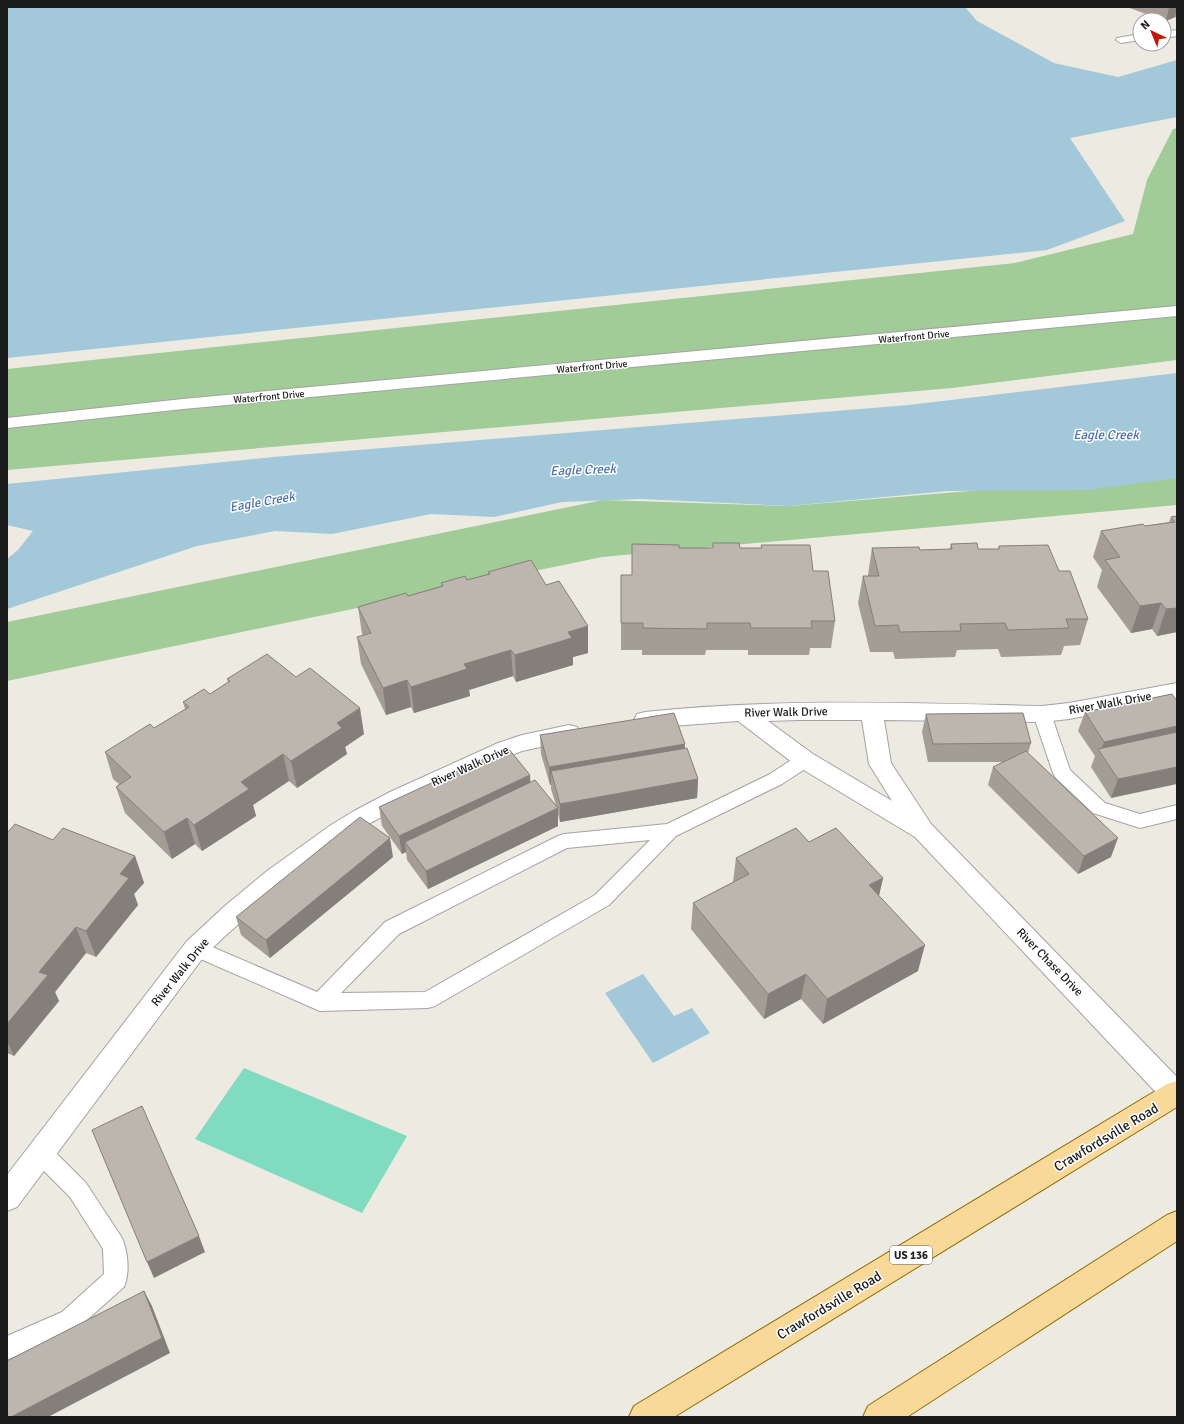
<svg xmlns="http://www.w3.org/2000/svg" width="1184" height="1424" font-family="Signika,sans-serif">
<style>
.forest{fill:#a1cb97}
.pitch{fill:#80dbc0}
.water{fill:#a2c8da}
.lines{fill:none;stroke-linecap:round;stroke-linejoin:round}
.lane-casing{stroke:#a3a3a3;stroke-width:2}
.street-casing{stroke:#a3a3a3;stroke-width:2}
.primary-casing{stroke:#8f6e04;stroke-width:2}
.lane{fill:#fff;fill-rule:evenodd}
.street{fill:#fff;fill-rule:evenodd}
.primary{fill:#f9d99a;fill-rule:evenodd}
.wall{fill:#a39d96}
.shaded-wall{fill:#847f7a}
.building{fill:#bdb6ae;stroke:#847f7a}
.labels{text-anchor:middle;stroke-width:3;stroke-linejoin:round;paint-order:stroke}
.far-street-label{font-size:10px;fill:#1c1c1c;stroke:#fff}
.shield{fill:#fff;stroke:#606060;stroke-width:1}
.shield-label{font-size:11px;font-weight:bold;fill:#1c1c1c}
.street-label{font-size:12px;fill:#1c1c1c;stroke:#fff}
.water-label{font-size:13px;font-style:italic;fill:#4b71a8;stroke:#fff}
.near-street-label{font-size:14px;fill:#1c1c1c;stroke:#fff}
</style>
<rect width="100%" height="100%" fill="#edeae1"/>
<path class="forest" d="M1177,128V360L952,388L7,470V369L1015,263L1133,234L1147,180L1173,129Z
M1177,474V505L602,557L7,681V622L603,500L789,506Z"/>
<path class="pitch" d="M244,1068L407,1136L362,1213L195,1139Z"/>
<path class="water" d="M7,7H965L977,21L1054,63L1118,77L1177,60V117L1070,138L1125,221L1047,250L7,358Z
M1177,373V478L1088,490L948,491L789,506L641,499L562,502L494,517L431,514L332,534L275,531L197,546L7,609V559L18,550L33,531L7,525V484L273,457L909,405Z
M643,974L674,1016L692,1008L710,1033L653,1063L605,993Z"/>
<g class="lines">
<defs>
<path id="lane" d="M1177,30V36L1164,38V32Z
M1140,34V40L1121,43L1116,40L1117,38Z
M1042,708L1048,710L1051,714L1070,770L1105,803L1140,814L1177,805V819L1140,828L1093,813L1056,778L1053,773L1033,714L1036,710Z
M805,754L811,755L814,760L811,765L782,784L676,836L609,905L435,1006L428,1008L320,1011L189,954L186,948L189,942L196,940L317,992L385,922L558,836L564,834L667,824L770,774L799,755ZM650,840L595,895L425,992L341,993L399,934L567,848Z
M41,1143L49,1146L86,1183L122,1238C128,1252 130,1273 124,1287L78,1328L7,1360V1336L62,1312L104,1274L103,1249L70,1197L33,1160L30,1153L33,1146Z"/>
<path id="street" d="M1177,306V316L183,409L7,428V418L183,399Z
M1177,683V699L1069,719L1042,722L884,720L891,763L931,824L1177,1077L1176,1106L1166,1103L915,837L797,766L738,721L645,728L637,726L634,720L637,714L645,712C777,698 910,703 1042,706L1069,703ZM799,720H862L869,764L892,801L813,754L768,721Z
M569,725L577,727L580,733L577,739L522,751L503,758L443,786L370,823L305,868L264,901L224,937L205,955L17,1207L7,1211V1175L187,941L226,905L267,871L331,825L354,811L390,792L498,743L522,735Z"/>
<path id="primary" d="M1177,1081V1107L674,1417H629L634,1406L1167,1084Z
M1177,1211V1241L907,1417H863L868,1406L1167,1215Z"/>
</defs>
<use href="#lane" class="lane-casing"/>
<use href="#street" class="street-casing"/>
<use href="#primary" class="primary-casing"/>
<use href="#lane" class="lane"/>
<use href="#street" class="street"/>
<use href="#primary" class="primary"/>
</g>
<path class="wall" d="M1127,7H1177V18L1175,17L1166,21H1164V20H1162Z
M1177,516V632L1157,636L1152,629L1131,633L1097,587L1102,570L1093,557L1101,531L1145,526L1169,522L1171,517Z
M713,543L740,548H761V545L813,571L835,621L831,648H810L809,655H748V650H706L705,655H642V650H621V575H632V544L679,548H713Z
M951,544L978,549H998L999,546L1059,571L1088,619L1080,645L1064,646L1061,655L1001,657L998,649L957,650L955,657L895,659L893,652H870L858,603L863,576H868V575L872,548L920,550L950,549Z
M488,572L588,653L573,657V665L516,682L513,676L469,690L470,696L414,713L411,707L386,715L361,664L357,637L363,636L362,634L358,607L408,596L441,586V583L467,580L488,575Z
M227,679L364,734L345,747L347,754L297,788L289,781L253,805L256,816L202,851L195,844L172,859L125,813L116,787L119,784L113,779L105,752L154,728L185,709L183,702L210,694L228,682Z
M1172,694L1111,798L1091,767L1095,756L1078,731L1085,712Z
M926,714L1031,743L1028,753L1111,857L1078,874L988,785L993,767L1003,762H928L922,732Z
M540,735L685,748L698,779L697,798L560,822L558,814V826L428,889L407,860L406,852L402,854L382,826L379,807L530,782L556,805L551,789V785H550L541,754Z
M7,833L53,840L135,856L144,883L134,894L138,905L96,957L86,953L55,992L59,1001L14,1056L7,1053Z
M809,842L883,878L879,895L918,971L823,1024L801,999L764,1019L691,929L693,903L733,882L736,858Z
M393,857L270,958L241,935L236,917Z"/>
<path class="shaded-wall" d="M1169,7H1177V9L1175,17L1166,21Z
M1161,603L1152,629L1131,633L1140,606Z
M1177,608V632L1157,636L1166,609Z
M588,626V653L573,657V665L516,682L515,655L568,632Z
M511,650L513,676L469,690L470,696L414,713L411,687L464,664Z
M407,680L411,707L386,715L383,688Z
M360,708L364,734L345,747L347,754L297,788L291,761L337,723Z
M1177,726V743L1100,753L1104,742Z
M685,744L684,763L551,771V785H550L549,767Z
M283,754L289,781L253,805L256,816L202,851L194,825L241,782Z
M1177,767V784L1111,798L1118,779Z
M530,775L531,793L405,842L406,852L402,854L399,836Z
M698,779L697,798L560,822V804Z
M558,808V826L428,889L426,871Z
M187,818L195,844L172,859L164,832Z
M390,838L393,857L270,958L266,940Z
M1118,838L1111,857L1078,874L1084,856Z
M135,856L144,883L134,894L138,905L96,957L86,931L120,874Z
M883,878L877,904L869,885Z
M76,927L86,953L55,992L59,1001L14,1056L7,1041V1024L39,972Z
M925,945L918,971L823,1024L827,999Z
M806,974L801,999L764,1019L768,994Z
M199,1236L205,1252L154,1278L147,1262Z
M144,1291L152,1306L170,1353L48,1417H11Z"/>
<path class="building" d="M1177,516V608L1166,609L1161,603L1140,606L1105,560L1120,557L1101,531L1143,524L1145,526L1175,522L1171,517Z
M713,543H739L740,548H762L761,545H810L813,571H828L835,621H811L812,628H751L750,623H707V629L643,628V623H621V575H632V544L679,545V548H713Z
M977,543L978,549H999V546L1048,545L1059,571H1070L1088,619H1066L1069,628L1008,630L1005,623L960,624L961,631L900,632L898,625L875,626L863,576H879L872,548L919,547L920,550L952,549L951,544Z
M531,560L546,585L559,581L588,626L568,632L572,638L515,655L511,650L464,664L467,669L411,687L407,680L383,688L357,637L371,633L358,607L406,593L408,596L443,586L441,583L465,576L467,580L490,574L488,572Z
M267,654L296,677L310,668L360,708L337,723L342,728L291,761L283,754L241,782L249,789L194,825L187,818L164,832L116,787L131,777L105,752L150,724L154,728L189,707L183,702L204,689L210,694L230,681L227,679Z
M1172,694L1177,701V726L1104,742L1085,712Z
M674,713L685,744L549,767L540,735Z
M1023,713L1031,743L933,744L926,714Z
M1177,732V767L1118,779L1098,749Z
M508,748L530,775L399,836L379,807Z
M687,748L698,779L560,804L551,771Z
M1026,751L1118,838L1084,856L993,767Z
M535,780L558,808L426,871L405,842Z
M360,817L390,838L266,940L236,917Z
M15,824L53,840L63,828L135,856L120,874L129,878L86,931L76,927L39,972L48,975L7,1024V833Z
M796,828L809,842L836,828L883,878L869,885L925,945L827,999L806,974L768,994L693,903L749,874L736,858Z
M142,1106L199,1236L147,1262L92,1130Z
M144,1291L162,1338L11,1417H7V1361Z"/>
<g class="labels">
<g class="far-street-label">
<text transform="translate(914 336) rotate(-5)" y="4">Waterfront Drive</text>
<text transform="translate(592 366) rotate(-5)" y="4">Waterfront Drive</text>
<text transform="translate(269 396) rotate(-5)" y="4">Waterfront Drive</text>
</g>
<rect class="shield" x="890" y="1246" width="42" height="18" rx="3"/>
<g class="shield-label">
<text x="911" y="1259">US 136</text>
</g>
<g class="street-label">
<text transform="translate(1110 703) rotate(-10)" y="4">River Walk Drive</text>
<text transform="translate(786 712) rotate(-1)" y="4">River Walk Drive</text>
<text transform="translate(470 766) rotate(-24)" y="4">River Walk Drive</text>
<text transform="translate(1050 962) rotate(46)" y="4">River Chase Drive</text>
<text transform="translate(180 972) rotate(-51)" y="4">River Walk Drive</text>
</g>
<g class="water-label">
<text x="1106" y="439">Eagle Creek</text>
<text transform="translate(583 469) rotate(-2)" y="5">Eagle Creek</text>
<text transform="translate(262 501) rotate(-10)" y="5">Eagle Creek</text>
</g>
<g class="near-street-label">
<text transform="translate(1106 1137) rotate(-31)" y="5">Crawfordsville Road</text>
<text transform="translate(829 1305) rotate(-31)" y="5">Crawfordsville Road</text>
</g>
</g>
<rect width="1184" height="1424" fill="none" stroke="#1c1c1c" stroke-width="16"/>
<g transform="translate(1152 32) rotate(316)"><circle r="19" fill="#ffffff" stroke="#a4a4a4"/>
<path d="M0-3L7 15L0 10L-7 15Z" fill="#c21705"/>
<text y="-6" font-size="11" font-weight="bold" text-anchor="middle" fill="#1c1c1c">N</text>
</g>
</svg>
